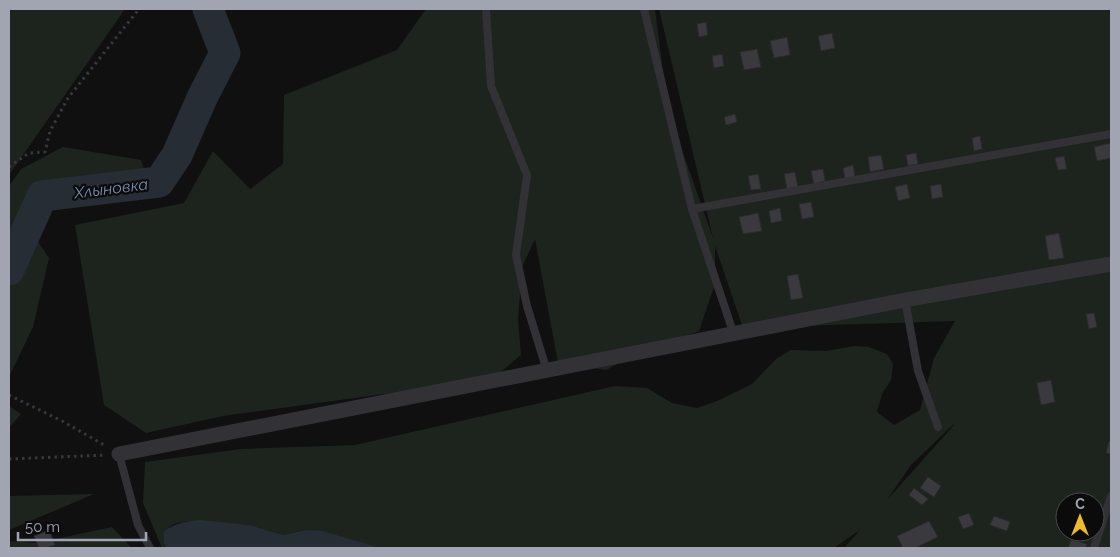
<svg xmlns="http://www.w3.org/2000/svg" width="1120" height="557" font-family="Raleway,sans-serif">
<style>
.green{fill:#1c241d;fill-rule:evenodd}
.water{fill:#272d34}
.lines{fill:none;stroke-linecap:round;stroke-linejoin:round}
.river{stroke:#272d34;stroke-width:31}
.building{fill:#3a3a3e;stroke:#2a2a2d}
.path{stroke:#37383d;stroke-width:3;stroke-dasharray:2.5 4;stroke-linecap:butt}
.service{stroke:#313136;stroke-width:8}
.minor{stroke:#313136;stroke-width:15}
.labels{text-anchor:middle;stroke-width:4.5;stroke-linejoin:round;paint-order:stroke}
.water-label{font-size:16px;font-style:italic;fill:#7791ae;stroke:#0b0b0c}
</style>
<rect width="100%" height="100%" fill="#101011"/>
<path class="green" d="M9,9H125L9,175Z
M426,9H655L668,110L713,238L659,9H1111V548H844L860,530L834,548H391L377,547L306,530L283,535L250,525L187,521L174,524L164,531V543L167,548H162L143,503L145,462L241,449L355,445L615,386L647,388L672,403L697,408L717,401L752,384L776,359L791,350L826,351L854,346L869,347L887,354L893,364L891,380L882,394L877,412L894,425L920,410L934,358L955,321L743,328L715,246V284L699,331L638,353L606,370L558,363L535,239L522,267L518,320L521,355L497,375L457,384L223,416L146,433L104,405L75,225L184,203L213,151L250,189L283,164L284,95L397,50ZM954,424V425L887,500L911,465ZM1065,502H1095V532H1065Z
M63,147L141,160L151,190L97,202L54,207L35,237L49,258L33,327L9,377V186L21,169Z
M9,406L21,414L9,428Z
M94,494L9,530V496Z
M112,527L132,548H9V541L37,543Z"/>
<path class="water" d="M200,520L250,525L283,535L306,530L322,531L377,547L391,548H167L164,543V531C176,523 186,521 200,520Z"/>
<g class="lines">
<path class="river" d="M9,270L42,196L159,182L177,155L202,98L225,53L208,9"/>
</g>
<path class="building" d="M706,22L708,35L699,37L697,24Z
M832,33L835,48L821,51L818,36Z
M787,37L790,55L774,58L770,41Z
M757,49L761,67L744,70L740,52Z
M722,54L724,66L714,68L712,56Z
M735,114L737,122L726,125L724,117Z
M980,136L982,149L974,151L972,138Z
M1111,143V158L1097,161L1094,147Z
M916,153L918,164L908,166L906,155Z
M881,155L884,169L870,172L868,157Z
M1064,156L1067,169L1058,170L1055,158Z
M853,165L855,177L845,179L843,168Z
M823,169L825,181L814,184L811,171Z
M795,172L798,187L787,189L784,174Z
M758,174L761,189L751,190L748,176Z
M907,184L910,198L898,201L895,187Z
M941,184L943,197L932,199L930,186Z
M811,202L814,217L802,219L799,204Z
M780,208L782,221L771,223L769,211Z
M758,213L762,231L743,234L739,217Z
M1059,233L1064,258L1049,260L1045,236Z
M798,274L803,298L791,300L787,276Z
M1094,313L1097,327L1089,329L1086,314Z
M1051,380L1055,402L1041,405L1037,383Z
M1109,441L1111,442V454L1106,453Z
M928,477L941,486L934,497L920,488Z
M914,488L928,499L922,505L909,495Z
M969,513L974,525L963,529L958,517Z
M994,516L1010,522L1007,531L990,525Z
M929,521L938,537L915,548H903L897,536Z
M49,530L55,545L45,548H39L34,536Z
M1071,540L1087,544L1086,548H1068Z"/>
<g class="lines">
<path class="path" d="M9,167L29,153L45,152L50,131L68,98L139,9
M9,395L62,421L106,446
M9,459L106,455"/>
<path class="service" d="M486,9L491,86L527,175L516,255L527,306L547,371
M644,9L692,209L734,335
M692,209L1111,134
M905,300L918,371L938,427
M119,454L138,525L150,548
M1094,548L1111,496"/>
<path class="minor" d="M119,454L905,300L1111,264"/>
</g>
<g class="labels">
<g class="water-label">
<text transform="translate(111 188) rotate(-7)" y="6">Хлыновка</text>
</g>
</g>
<rect width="1120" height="557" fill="none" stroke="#a1a5b2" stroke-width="20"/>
<g transform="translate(1080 517)"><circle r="24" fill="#0b0b0c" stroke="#47494e"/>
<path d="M0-4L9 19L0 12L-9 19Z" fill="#f0bb29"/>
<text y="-8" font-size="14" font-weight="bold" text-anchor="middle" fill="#a1a5b2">С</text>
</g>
<path d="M18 532v8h128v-8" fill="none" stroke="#a1a5b2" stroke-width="2.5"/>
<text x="25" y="532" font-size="15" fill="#a1a5b2" stroke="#0b0b0c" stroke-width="4" paint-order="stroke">50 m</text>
</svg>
